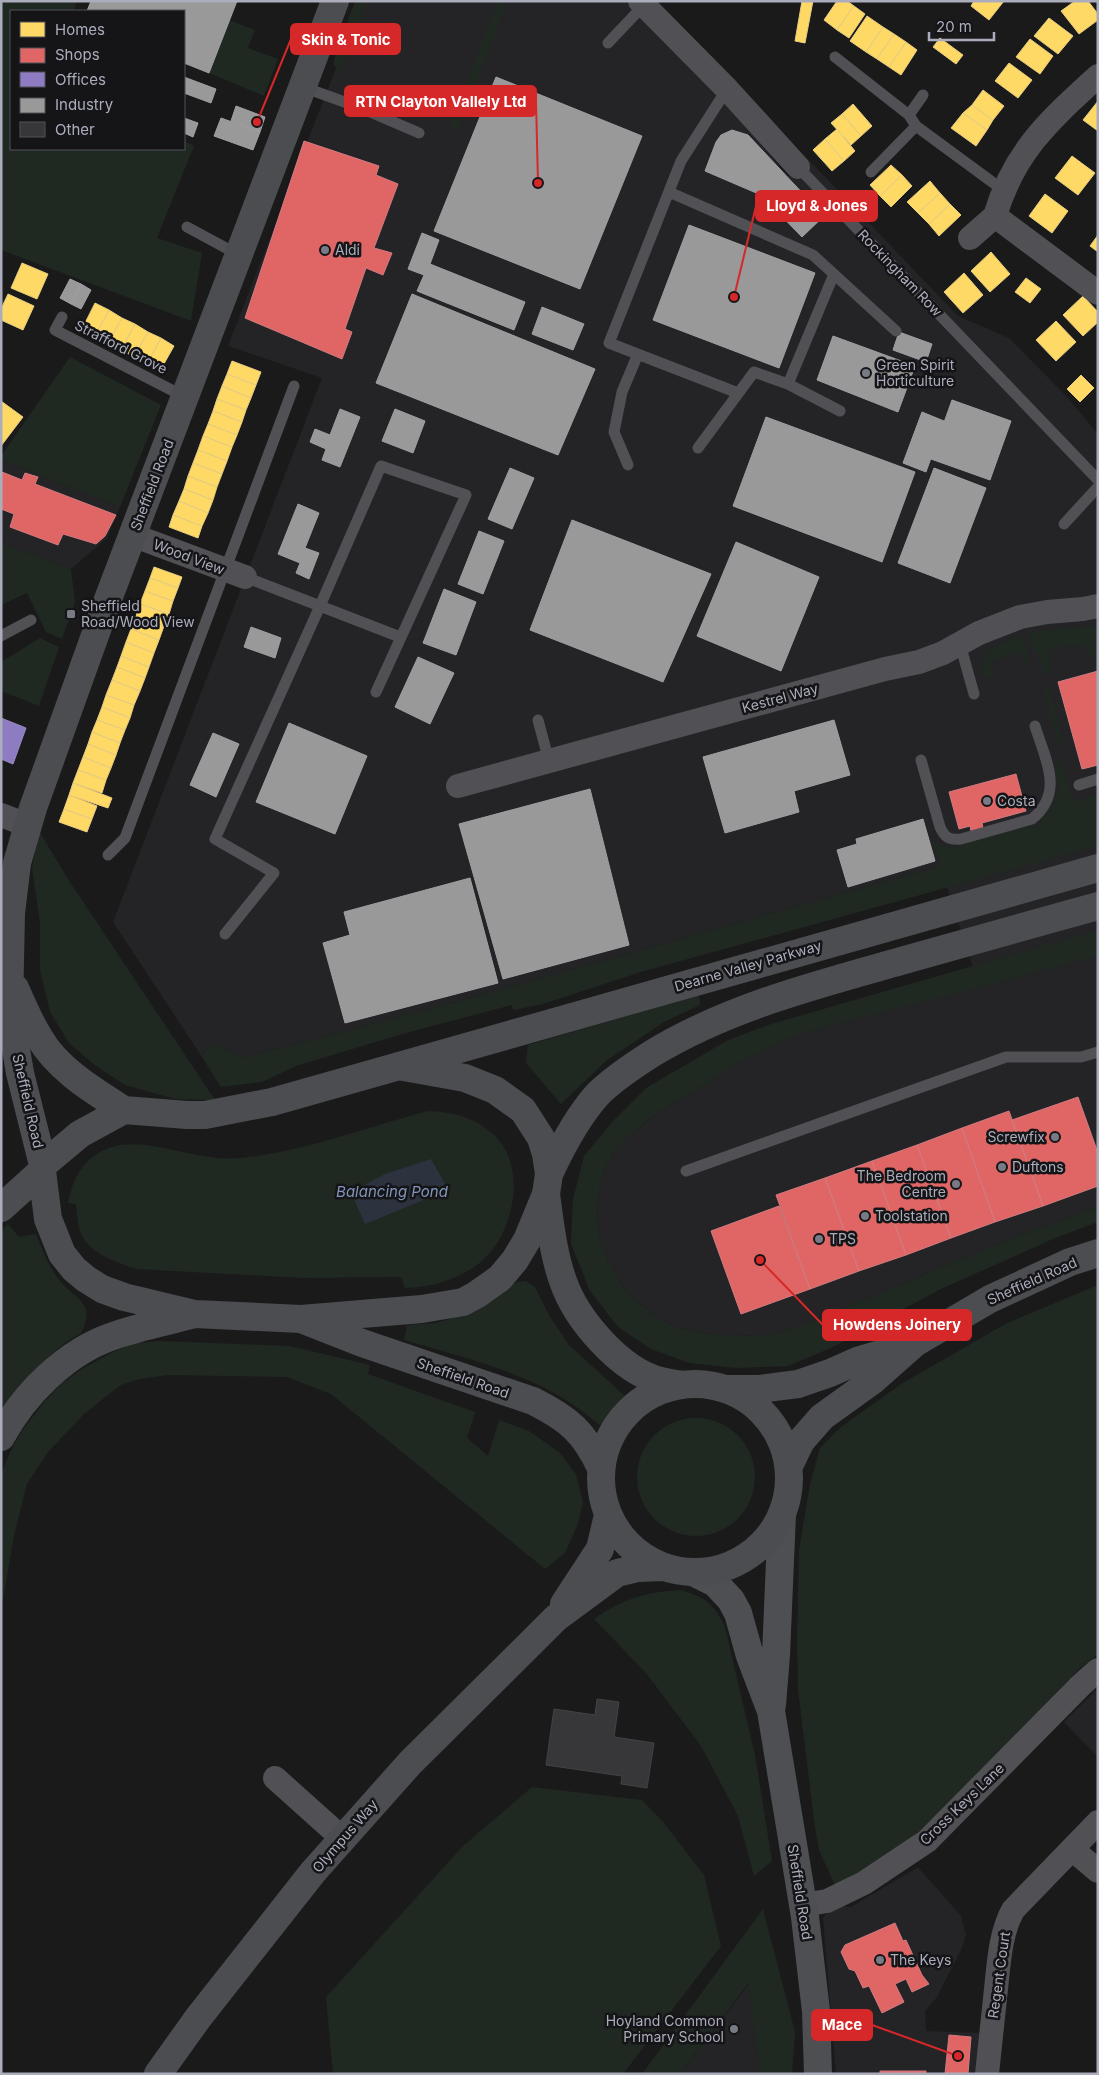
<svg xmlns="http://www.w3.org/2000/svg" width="1099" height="2075" font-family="Inter,sans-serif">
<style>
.built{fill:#242427}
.green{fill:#202822}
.water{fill:#2c333e}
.homes{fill:#ffd966;stroke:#e6cc80}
.shops{fill:#e06666;stroke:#d07b80}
.offices{fill:#8e7cc3;stroke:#978bc1}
.industry{fill:#999;stroke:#9e9fa4}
.building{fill:#373739;stroke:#434347}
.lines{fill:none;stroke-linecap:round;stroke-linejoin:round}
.service{stroke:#505055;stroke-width:11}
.minor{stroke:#505055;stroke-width:24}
.secondary{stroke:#4e4f53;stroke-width:28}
.primary{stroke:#4c4d51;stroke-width:28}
.trunk{stroke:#4c4d51;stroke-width:28}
.poi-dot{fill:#787a84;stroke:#151417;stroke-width:2}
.labels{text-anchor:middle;stroke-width:5;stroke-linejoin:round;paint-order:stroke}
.poi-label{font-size:14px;fill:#abadbc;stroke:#151417;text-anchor:start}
.street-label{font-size:14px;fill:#abadbc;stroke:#151417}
.water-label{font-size:15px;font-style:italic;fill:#8095b9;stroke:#151417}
.leader{fill:none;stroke:#d62828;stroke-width:2}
.callout-dot{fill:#d62828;stroke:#151417;stroke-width:2}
.callout{fill:#d62828;stroke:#d62828;stroke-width:2}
.callout-label{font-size:15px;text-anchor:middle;font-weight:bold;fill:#fff}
</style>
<rect width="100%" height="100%" fill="#1a1a1b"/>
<path class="built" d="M362,1H626L745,123L788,177L807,158L958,316L1009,338L1067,397L1098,434V1207L1012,1238L810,1322L775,1334L742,1336L703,1333L675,1327L654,1315L627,1293L608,1261L599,1236L597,1206L602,1175L617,1147L653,1116L713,1080L735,1064L800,1034L979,986L940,866L441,1006L245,1057L211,1044L202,1057L113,922L322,378L228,346Z
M1,460L120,507L107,538L71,569L1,543Z
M1098,1688V1757L1064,1722Z
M918,1867L961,1916L966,1935L962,1948L937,1997L925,2011L926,2031L985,2033L981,2074H836L823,1918L831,1909L839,1906L851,1907Z
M749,1984L760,2074H680Z"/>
<path class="green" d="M1,1H77L74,11H11V149H184V141L194,146L157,238L202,253L191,321L1,250Z
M355,1H367L340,73L334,65V60Z
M498,1H508L458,131L449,127Z
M229,20L255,30L248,48L278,59L264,96L209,73Z
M70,357L161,405L120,507L1,460V456Z
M1,543L71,569L75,602L62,639L46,632L27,593L1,605Z
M1098,626V643L1094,644L1098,660L1094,661L1082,644L1050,649L1051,674L1045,675L1037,651L1032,652L1028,633L1053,629Z
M1023,636L1030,662L1025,664L1022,652L991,662L995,677L985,678C981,674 980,670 982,664C987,644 1006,641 1023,636Z
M40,638L59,647L39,706L1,691V662Z
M1047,684L1063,740L1058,742L1042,686Z
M1061,760L1073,801L1098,795V846L641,972L543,1004L513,1010L512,1005L406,1033L296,1066L262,1082L221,1087L202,1057L211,1044L245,1057L441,1006L940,866L932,840L948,848L1039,823L1059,788L1054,763Z
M39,831L68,879L215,1100L175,1099L125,1085L96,1066L69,1043L50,1012L40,970V923L32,868Z
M1098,930V956L800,1034L736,1064L713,1080L653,1116L617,1147L602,1175L597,1206L599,1236L608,1261L627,1293L654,1315L675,1327L703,1333L742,1336L775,1334L810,1322L1012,1238L1098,1207V1222L1053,1239L941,1289L831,1348L788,1366L735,1368L689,1363L651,1349L618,1327L590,1291L571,1244L573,1199L584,1156L613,1121L646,1088L728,1040L771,1024Z
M699,995L700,1005L664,1022L606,1061L561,1104L526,1063L528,1045Z
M428,1111C454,1112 475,1117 495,1136C529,1169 513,1239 477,1265C454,1281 432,1287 405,1288L401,1277L303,1278L136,1269C114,1261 86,1253 79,1228C77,1221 77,1212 76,1204L68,1203C73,1177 85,1155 112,1147C148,1136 199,1163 240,1158C304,1152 366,1127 428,1111Z
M8,1224L19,1237L36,1234C43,1251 49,1268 61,1282C68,1291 80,1297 85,1307C89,1315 85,1325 81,1333C47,1352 24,1382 1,1413V1231Z
M526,1281L535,1287L549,1315L569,1345L626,1397C624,1407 609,1425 599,1425C546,1376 472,1360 404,1340L407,1325L436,1323L459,1316L501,1294L516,1282Z
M1098,1285V1654L1078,1670L929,1824L883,1859L835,1885L819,1850L815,1828L798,1689L797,1638L799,1550L810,1484L820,1448L841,1427L901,1384L1007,1323Z
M161,1341L290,1346L370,1365L368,1374L475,1412L467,1438L488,1456L499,1420L529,1431L559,1452L576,1474L583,1502L578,1524L565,1553L545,1569L331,1394L287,1377L168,1375L140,1379L121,1385L85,1413L48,1452L27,1484L14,1536L1,1611V1473L13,1446L24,1428L45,1401L62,1383L82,1369L111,1353L134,1343Z
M637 1477a59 59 0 1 1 118 0a59 59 0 1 1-118 0Z
M681,1590C704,1597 715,1604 725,1627L755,1755L772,1861L754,1876L738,1816L701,1746L646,1673L594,1619C623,1599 645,1592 681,1590Z
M532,1787L642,1800L664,1823L704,1875L721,1946L623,2074H333L326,1997L463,1846Z
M763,1909L795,2032L792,2074H760L748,1984L680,2074H642Z"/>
<path class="water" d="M431,1159L445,1184L438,1194L365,1224L351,1192L385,1174Z"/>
<path class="homes" d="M802,1H813L805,43L795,41Z
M837,1H847L854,6L837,30L824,20Z
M974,1H1004L989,20L971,6Z
M1075,1H1088L1098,14V20L1079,34L1061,11Z
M854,6L865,14L849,38L837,30Z
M867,16L883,27L866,52L850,41Z
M1049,18L1073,36L1058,54L1034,36Z
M883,27L894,34L877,59L866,52Z
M894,34L906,42L889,67L877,59Z
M940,38L963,55L956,64L933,47Z
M1030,39L1053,56L1040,74L1016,57Z
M906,42L917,50L901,75L889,67Z
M1009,63L1032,80L1018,98L995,81Z
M983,90L1004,106L993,120L972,105Z
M1098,101V131L1083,120Z
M853,104L872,126L861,136L842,114Z
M972,105L993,120L987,130L963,113Z
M963,113L987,130L976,146L951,128Z
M842,114L861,136L851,145L831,123Z
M837,129L855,151L844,161L825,139Z
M825,139L844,161L832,171L813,150Z
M1072,156L1095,173L1078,195L1055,178Z
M891,165L902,175L880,196L870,185Z
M902,175L912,186L891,207L880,196Z
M930,181L940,193L918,213L907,202Z
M940,193L950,204L929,224L918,213Z
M1045,194L1068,211L1052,233L1029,216Z
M950,204L961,215L939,236L929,224Z
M1098,235V252L1090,246Z
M991,252L1010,274L990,292L971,271Z
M22,263L48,274L37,299L11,288Z
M964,273L983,295L963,313L944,292Z
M1026,278L1041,289L1030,303L1015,292Z
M8,294L34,306L23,330L1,320V309Z
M1083,296L1098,312V322L1083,336L1063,315Z
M95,303L109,310L95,336L82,329Z
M109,310L122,318L108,343L95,336Z
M122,318L135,324L121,350L108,343Z
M1056,321L1076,342L1056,361L1036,340Z
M135,324L148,332L134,357L121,350Z
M148,332L161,338L147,364L134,357Z
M161,338L174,346L160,371L147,364Z
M232,361L261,372L256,385L227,374Z
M227,374L256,385L251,398L222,386Z
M1081,375L1094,388L1080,402L1067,389Z
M222,386L251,398L246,410L217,399Z
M217,399L246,410L242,422L213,411Z
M1,401L23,417L1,446Z
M213,411L242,422L237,435L208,424Z
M208,424L237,435L232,447L203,436Z
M203,436L232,447L227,461L198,450Z
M198,450L227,461L222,474L193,463Z
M193,463L222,474L217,487L188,476Z
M188,476L217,487L213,500L184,489Z
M184,489L213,500L208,513L179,501Z
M179,501L208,513L202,526L173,515Z
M173,515L202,526L198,538L169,527Z
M154,567L182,577L178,588L150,578Z
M150,578L178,588L173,601L145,591Z
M145,591L173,601L169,614L140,604Z
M140,604L169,614L164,626L136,616Z
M136,616L164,626L159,640L131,629Z
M131,629L159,640L154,653L126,642Z
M126,642L154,653L149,667L121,656Z
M121,656L149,667L145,678L117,667Z
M117,667L145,678L140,691L112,680Z
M112,680L140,691L134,705L106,695Z
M106,695L134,705L130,718L102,707Z
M102,707L130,718L125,730L97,720Z
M97,720L125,730L120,743L92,732Z
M92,732L120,743L116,755L88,744Z
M88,744L116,755L111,768L83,757Z
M83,757L111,768L106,780L78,770Z
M78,770L106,780L102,793L73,783Z
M73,783L112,798L108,808L69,795Z
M69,795L97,806L92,819L64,809Z
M64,809L92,819L87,832L59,822Z"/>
<path class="shops" d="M304,141L379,166L376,175L398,184L374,248L392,253L383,275L366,268L345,329L352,332L342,359L245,318Z
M2,472L22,480L25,473L38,477L35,484L116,515L105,536L96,544L63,534L58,545L10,527L14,514L1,509Z
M1098,671V765L1082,769L1058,682Z
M1016,774L1026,811L982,823L983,828L971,831L970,826L959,829L949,792Z
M1078,1097L1098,1153V1186L1043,1206L1012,1120Z
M1009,1111L1043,1206L995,1222L962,1128Z
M962,1128L995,1222L951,1238L917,1145Z
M917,1145L951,1238L906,1255L872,1161Z
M872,1161L906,1255L859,1271L825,1178Z
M825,1178L859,1271L810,1289L776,1195Z
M779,1206L810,1289L741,1314L711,1231Z
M895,1923L903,1941L906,1940L922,1975L929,1984L912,1992L906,1979L895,1984L904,2002L882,2013L869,1986L863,1988L855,1971L849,1969L841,1952L845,1945Z
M949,2035L971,2037L968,2074H945Z
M880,2071H926V2074H880Z"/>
<path class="offices" d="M1,718L26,728L13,764L1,759Z"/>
<path class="industry" d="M91,1H237L209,73L184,63V11H87Z
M184,77L216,89L211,103L184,93Z
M496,77L642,136L580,289L434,231Z
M236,106L265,117L260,132L231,121Z
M184,118L198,123L193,137L184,133Z
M221,118L260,132L253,150L214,136Z
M732,130L748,135L824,216L802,237L761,195L705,171L716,142L721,135Z
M689,225L815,273L779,368L653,320Z
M422,233L439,240L430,264L525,302L514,330L417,291L424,275L408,269Z
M70,279L81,284L71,304L60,298Z
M81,284L91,290L81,309L71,304Z
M412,294L595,369L558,455L376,383Z
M542,307L584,324L573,350L532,334Z
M899,332L932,344L926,362L893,350Z
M833,336L915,366L898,412L817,380Z
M952,400L1011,421L990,480L931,459Z
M340,409L360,417L340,467L322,460L326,449L310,442L315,429L330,435Z
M395,409L425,421L413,453L382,441Z
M922,412L944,421L926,472L903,463Z
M766,417L915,472L882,562L733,506Z
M510,468L534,478L512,529L488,519Z
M934,468L986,488L950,583L898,563Z
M298,504L319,513L305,548L319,553L309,579L296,573L300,563L278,554Z
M572,520L711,574L663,682L530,630Z
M479,531L504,541L483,594L458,584Z
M736,542L819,577L781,671L697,636Z
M444,589L476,602L456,655L423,643Z
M251,627L281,638L275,658L244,647Z
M418,657L454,673L430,724L395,707Z
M834,720L850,775L794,791L799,812L725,833L703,757Z
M289,723L367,756L335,834L256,802Z
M213,733L239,744L216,797L190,785Z
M590,789L629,945L503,979L459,824Z
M923,819L935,861L848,887L837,850L857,844L856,839Z
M470,878L498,983L345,1023L323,943L350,935L344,912Z"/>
<path class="building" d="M597,1699L619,1702L614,1737L654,1743L647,1788L621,1784L622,1776L546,1765L554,1709L595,1715Z"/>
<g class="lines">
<path class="service" d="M608,43L644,5
M835,57L909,115L916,126
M303,87L361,108L419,133
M727,89L681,161L609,343L738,393
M909,115L923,95
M798,167L1098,480
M871,172L916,126L1003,190
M669,192L813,255L896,331
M187,227L239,255
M62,317L55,330L185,397
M788,384L834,274
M698,448L754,372L788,384L840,411
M628,465L614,432L622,392L638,354
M1064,524L1098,487
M245,577L320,606L381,466L466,495L376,692
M1,636L31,620
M960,644L974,694
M538,720L549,761
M921,760L940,827C945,838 949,840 961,839L1032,819C1065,792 1045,759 1035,726
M1079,785L1098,779
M108,855L125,838L294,386
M225,934L274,873L215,839L320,606L400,637
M686,1171L1006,1057H1081L1098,1052"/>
<path class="minor" d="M640,1L727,89L798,167
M1098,76C1050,120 1014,151 995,216L1098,293
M970,238L995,216
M132,535L245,577
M458,786L885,669L919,662L943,653L979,633L1020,617L1047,612L1083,609L1098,606
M1,815L27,825
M275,1778L343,1839
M1072,1849L1098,1871
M803,1905L827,1901L864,1883L927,1841L1081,1685L1098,1670
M987,2074C990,2045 993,2017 996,1989C999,1962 1000,1934 1013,1910L1098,1822"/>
<path class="secondary" d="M695,1573L715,1583L731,1600L738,1613L750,1656L771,1711L805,1917L816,2011L818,2074
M772,1705L776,1655L782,1514"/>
<path class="primary" d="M546,1194C550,1223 553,1253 563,1281C576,1319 620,1371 661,1381C668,1383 676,1384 684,1385
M301,1319L362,1343L533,1401C569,1419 584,1432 601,1468
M601 1478a94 94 0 1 1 188 0a94 94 0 1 1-188 0Z
M727,1389H760L798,1384L830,1373L857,1361L904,1347
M789,1466L801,1441L822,1417L872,1381L915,1343L990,1299L1070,1262L1098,1253
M564,1604L600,1549L608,1515
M158,2074L198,2018L313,1872L410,1763L556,1618L617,1573L638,1568L662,1567"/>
<path class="trunk" d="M15,988C22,1004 29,1021 39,1037C57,1069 94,1091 124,1110
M398,1066L465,1078L495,1090L523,1110L541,1138L546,1154L549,1174L546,1194L527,1240L515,1260L500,1278L476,1295L463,1302L422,1309L301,1319L195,1314L124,1297L102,1289L86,1279L74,1269L62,1254L48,1219L42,1171L43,1165L80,1134L124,1110L187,1115H205L272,1102L1098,868
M43,1165L20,1073L9,1008L11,913L17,863L33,808L107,602L335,1
M549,1174C562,1146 577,1117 598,1094C614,1078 634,1065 653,1053C729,1007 816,985 901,961C966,943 1032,924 1098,906
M1,1208L42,1171
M1,1437C24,1394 66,1352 113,1336C138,1327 165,1322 191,1315"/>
</g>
<g class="poi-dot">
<circle cx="325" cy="250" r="5"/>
<circle cx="866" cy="373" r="5"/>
<rect x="66" y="609" width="10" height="10" rx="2.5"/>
<circle cx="987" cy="801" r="5"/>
<circle cx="1055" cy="1137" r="5"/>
<circle cx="1002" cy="1167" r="5"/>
<circle cx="956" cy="1184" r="5"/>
<circle cx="865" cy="1216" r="5"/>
<circle cx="819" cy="1239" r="5"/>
<circle cx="880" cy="1960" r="5"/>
<circle cx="734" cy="2029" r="5"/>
</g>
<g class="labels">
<g class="poi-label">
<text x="335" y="255">Aldi</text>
<text x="876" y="370">Green Spirit<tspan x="876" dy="16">Horticulture</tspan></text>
<text x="81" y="611">Sheffield<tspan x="81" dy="16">Road/Wood View</tspan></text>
<text x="997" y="806">Costa</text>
<text x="1045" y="1142" text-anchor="end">Screwfix</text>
<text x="1012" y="1172">Duftons</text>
<text x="946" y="1181" text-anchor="end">The Bedroom<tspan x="946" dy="16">Centre</tspan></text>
<text x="875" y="1221">Toolstation</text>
<text x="829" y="1244">TPS</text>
<text x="890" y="1965">The Keys</text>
<text x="724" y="2026" text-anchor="end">Hoyland Common<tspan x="724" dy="16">Primary School</tspan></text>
</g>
<g class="street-label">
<text transform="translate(900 273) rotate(46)" y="5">Rockingham Row</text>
<text transform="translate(121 347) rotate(27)" y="5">Strafford Grove</text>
<text transform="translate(152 485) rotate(-69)" y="5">Sheffield Road</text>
<text transform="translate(189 557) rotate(21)" y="5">Wood View</text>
<text transform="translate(780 698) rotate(-15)" y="5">Kestrel Way</text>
<text transform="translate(748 966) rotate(-16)" y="5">Dearne Valley Parkway</text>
<text transform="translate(28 1101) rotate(77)" y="5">Sheffield Road</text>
<text transform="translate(1032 1281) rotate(-24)" y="5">Sheffield Road</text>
<text transform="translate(463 1378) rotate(19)" y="5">Sheffield Road</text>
<text transform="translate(962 1804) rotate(-44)" y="5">Cross Keys Lane</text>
<text transform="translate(345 1836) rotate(-49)" y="5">Olympus Way</text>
<text transform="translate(800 1892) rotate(81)" y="5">Sheffield Road</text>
<text transform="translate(999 1975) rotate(-82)" y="5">Regent Court</text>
</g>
<g class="water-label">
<text x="392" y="1197">Balancing Pond</text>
</g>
</g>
<path class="leader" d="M257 122L291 39M538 183L536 101M734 297L756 206M760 1260L823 1325M958 2056L872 2025"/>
<g class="callout-dot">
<circle cx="257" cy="122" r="5"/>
<circle cx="538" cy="183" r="5"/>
<circle cx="734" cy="297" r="5"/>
<circle cx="760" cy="1260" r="5"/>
<circle cx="958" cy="2056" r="5"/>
</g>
<g class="callout">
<rect x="291" y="24" width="109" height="30" rx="5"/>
<rect x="345" y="86" width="191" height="30" rx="5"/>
<rect x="756" y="191" width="121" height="30" rx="5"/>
<rect x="823" y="1310" width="148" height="30" rx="5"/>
<rect x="812" y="2010" width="60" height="30" rx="5"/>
</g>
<g class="callout-label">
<text x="346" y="45">Skin &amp; Tonic</text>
<text x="441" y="107">RTN Clayton Vallely Ltd</text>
<text x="817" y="211">Lloyd &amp; Jones</text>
<text x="897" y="1330">Howdens Joinery</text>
<text x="842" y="2030">Mace</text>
</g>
<rect width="1099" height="2075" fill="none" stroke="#abadbc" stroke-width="5"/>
<rect x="10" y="10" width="175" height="140" fill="#151417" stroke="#515159"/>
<rect x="20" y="22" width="25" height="15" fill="#ffd966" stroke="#515159"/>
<text x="55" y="35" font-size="15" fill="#abadbc">Homes</text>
<rect x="20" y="48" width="25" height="15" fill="#e06666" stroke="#515159"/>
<text x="55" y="60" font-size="15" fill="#abadbc">Shops</text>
<rect x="20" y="72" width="25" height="15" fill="#8e7cc3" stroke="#515159"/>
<text x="55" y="85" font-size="15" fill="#abadbc">Offices</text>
<rect x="20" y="98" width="25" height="15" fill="#999999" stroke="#515159"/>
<text x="55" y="110" font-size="15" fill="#abadbc">Industry</text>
<rect x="20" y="122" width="25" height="15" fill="#373739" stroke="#515159"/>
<text x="55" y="135" font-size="15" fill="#abadbc">Other</text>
<path d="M929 32v8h65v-8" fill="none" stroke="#abadbc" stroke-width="2.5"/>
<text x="936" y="32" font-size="15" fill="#abadbc" stroke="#151417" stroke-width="4" paint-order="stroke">20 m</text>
</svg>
